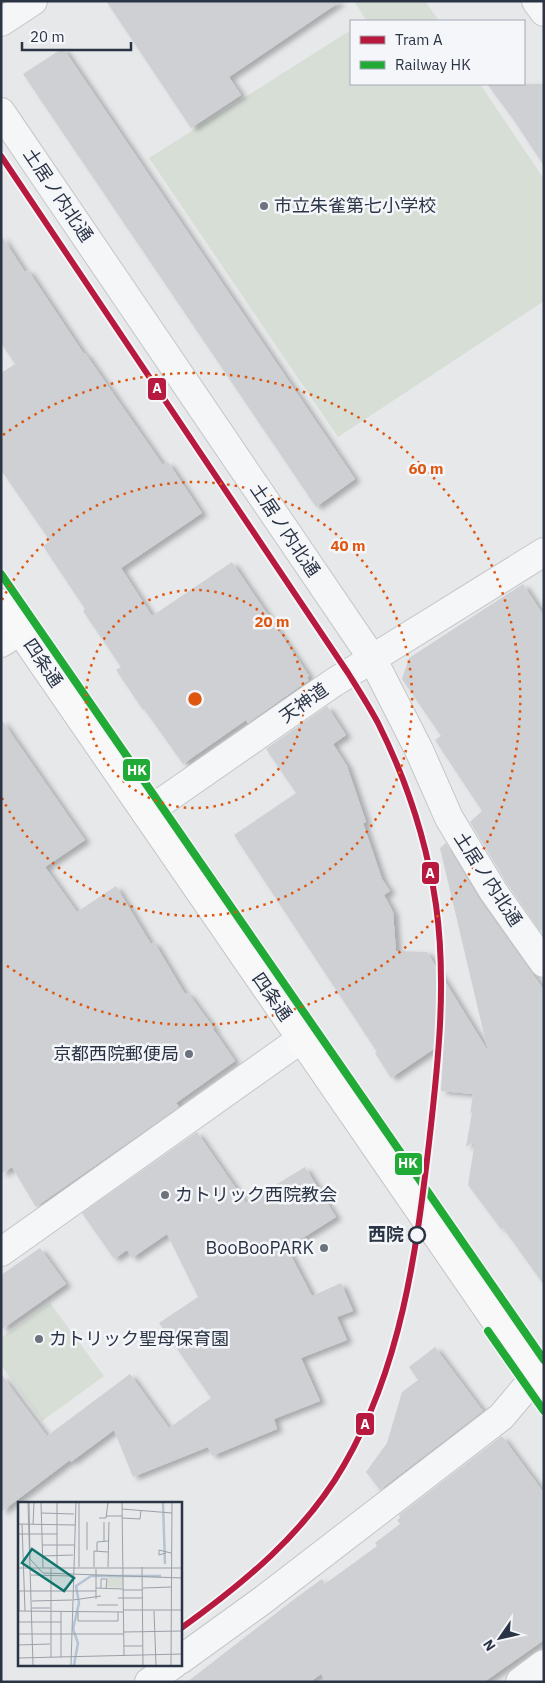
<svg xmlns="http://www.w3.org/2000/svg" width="545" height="1683" font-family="'IBM Plex Sans','Noto Sans JP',sans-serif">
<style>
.green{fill:#d6ded6}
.building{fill:#ced0d3;filter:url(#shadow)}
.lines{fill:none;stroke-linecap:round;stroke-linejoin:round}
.minor-casing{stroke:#c4c6c8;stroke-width:30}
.tertiary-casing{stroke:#c4c6c8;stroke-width:30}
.primary-casing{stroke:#c2c5c8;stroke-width:30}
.minor{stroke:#f5f6f7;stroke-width:28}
.tertiary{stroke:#f5f6f7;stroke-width:28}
.primary{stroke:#f8f8f8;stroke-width:28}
.rail-1-casing{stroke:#f4f6f9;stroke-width:11}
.rail-1{stroke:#21ab36;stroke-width:8}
.tram-1-casing{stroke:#f4f6f9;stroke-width:10}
.tram-1{stroke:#b8193f;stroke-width:6}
.ring{fill:none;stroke:#df570f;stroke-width:2.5;stroke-dasharray:2.5 5}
.poi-dot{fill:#6c737f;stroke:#f4f6f9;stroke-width:2}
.stop-dot{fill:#f4f6f9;stroke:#2b3445;stroke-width:2.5}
.labels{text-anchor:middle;stroke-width:5;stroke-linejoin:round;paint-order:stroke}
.street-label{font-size:18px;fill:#2b3445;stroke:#f4f6f9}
.poi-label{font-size:18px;fill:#2b3445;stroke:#f4f6f9;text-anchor:start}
.stop-label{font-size:18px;font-weight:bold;fill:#2b3445;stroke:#f4f6f9;text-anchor:end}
.inset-river{fill:none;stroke:#b4c4d5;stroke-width:2.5}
.inset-road{fill:none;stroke:#9ba0a8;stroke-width:1}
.view{fill:#0f766e;fill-opacity:0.15;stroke:#0f766e;stroke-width:2.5}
.inset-edge{fill:none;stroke:#2b3445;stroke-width:2.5}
.centre{fill:#df570f;stroke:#f4f6f9;stroke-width:2.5}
.ring-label{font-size:15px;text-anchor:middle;font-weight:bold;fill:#df570f;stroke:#f4f6f9;stroke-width:5;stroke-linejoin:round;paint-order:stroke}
.line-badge{stroke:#f4f6f9;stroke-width:2}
.badge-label{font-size:14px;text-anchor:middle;font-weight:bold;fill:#fff}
</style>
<defs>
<filter id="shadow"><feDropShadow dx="5.5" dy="3" stdDeviation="2.5" flood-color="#0004"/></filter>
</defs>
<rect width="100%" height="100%" fill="#e6e8ea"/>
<path class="green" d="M354,1H425L439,21H365L366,20Z
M351,30V84H480L544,179V301L338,437L149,158Z
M50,1303L104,1376L42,1421L1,1365V1338Z"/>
<path class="building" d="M106,1H341L229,77L241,95L191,128Z
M63,48L355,479L316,507L23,74Z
M487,84H544V166L513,119Z
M1,235L25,272L28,270L84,354L85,353L163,465L168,462L202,513L121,568L152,616L232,562L309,676L307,678L309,680L248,723L246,720L183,764L144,709L143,710L116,670L121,667L83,611L85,609L43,546L50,541L1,470V373L15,364L1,343Z
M523,584L544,616V929L540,931L506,882L470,822L482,811L435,740L441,736L402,679L409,658Z
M327,706L346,735L333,744L347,766L366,822L363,823L382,879L390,891L384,895L393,912L396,951L427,952L488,1051L440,848L446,843L480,900L544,990V1285L503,1228L501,1229L468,1185L475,1141L466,1147L472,1112L470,1114L473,1094L441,1091L444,1042L391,1078L375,1053L377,1052L234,835L296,793L266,749Z
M1,719L85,840L45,867L77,912L116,886L151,944L154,942L185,994L188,993L214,1028L213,1029L235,1061L176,1103L179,1107L36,1207L12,1167L1,1174Z
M197,1132L246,1203L305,1167L336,1217L287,1248L312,1296L341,1283L353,1311L337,1317L347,1340L301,1358L320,1401L274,1419L277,1429L212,1456L208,1447L133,1477L114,1430L71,1462L70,1460L1,1512V1374L47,1436L130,1374L169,1428L211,1398L159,1323L198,1297L167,1234L132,1258L127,1250L114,1259L82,1213Z
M40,1248L66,1284L1,1330V1275Z
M435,1347L483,1411L380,1490L366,1472L387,1443L402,1392L418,1380L409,1367Z
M502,1436L544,1493V1640L484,1682H326L321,1674L310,1682H187L297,1597L322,1579L325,1584L377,1546L375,1543L400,1524L397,1520L400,1518L399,1515Z"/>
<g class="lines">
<defs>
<path id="minor" d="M536,1L544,12
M1,112L372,658L419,750L449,818L493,891L544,963
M1,643L20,631
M146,813L333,683L544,552
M1,1252L301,1039
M180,1660L263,1600L501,1417L534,1378L544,1371
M149,1682L174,1664
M520,1682L544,1664"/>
<path id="tertiary" d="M1,22L33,1"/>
<path id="primary" d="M1,603L544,1391"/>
</defs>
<use href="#minor" class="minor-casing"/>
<use href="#tertiary" class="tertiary-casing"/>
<use href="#primary" class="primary-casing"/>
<use href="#minor" class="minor"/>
<use href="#tertiary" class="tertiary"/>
<use href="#primary" class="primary"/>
<defs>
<path id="rail-1" d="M1,574L544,1360
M488,1331L544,1411"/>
</defs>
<use href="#rail-1" class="rail-1-casing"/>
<use href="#rail-1" class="rail-1"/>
<defs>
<path id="tram-1" d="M1,156L348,673C358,689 369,706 378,723C406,779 427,843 436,905C447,984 438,1065 429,1143C416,1254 401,1367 344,1465C305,1533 243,1584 180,1629"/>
</defs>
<use href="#tram-1" class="tram-1-casing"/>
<use href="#tram-1" class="tram-1"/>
</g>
<g class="ring">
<circle cx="195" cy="699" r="109"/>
<path d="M2 600A217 217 0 1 1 2 798"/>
<path d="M3 435A326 326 0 1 1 3 963"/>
</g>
<g class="poi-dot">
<circle cx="264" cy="206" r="5"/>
<circle cx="189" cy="1054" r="5"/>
<circle cx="165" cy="1195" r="5"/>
<circle cx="324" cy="1248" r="5"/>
<circle cx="39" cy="1339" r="5"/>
</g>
<circle class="stop-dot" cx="417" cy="1235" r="8"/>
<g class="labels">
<g class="street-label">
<text transform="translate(58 195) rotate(56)" y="6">土居ノ内北通</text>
<text transform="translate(285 530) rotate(56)" y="6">土居ノ内北通</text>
<text transform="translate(43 663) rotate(56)" y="6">四条通</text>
<text transform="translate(304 703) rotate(-35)" y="6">天神道</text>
<text transform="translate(488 879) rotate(57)" y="6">土居ノ内北通</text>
<text transform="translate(272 997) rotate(55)" y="6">四条通</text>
</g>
<g class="poi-label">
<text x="274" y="212">市立朱雀第七小学校</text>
<text x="179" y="1060" text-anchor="end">京都西院郵便局</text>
<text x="175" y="1201">カトリック西院教会</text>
<text x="314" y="1254" text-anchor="end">BooBooPARK</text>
<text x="49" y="1345">カトリック聖母保育園</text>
</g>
<g class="stop-label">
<text x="404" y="1241">西院</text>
</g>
</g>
<g transform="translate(18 1502)">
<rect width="164" height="164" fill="#e6e8ea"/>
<path d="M90,75H105V86L89,85Z" fill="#d6ded6"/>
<path class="inset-river" d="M145,0L147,62M73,74H143M56,163L60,141L55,127L61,101L58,84L73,74"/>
<path class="inset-road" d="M0,0H78M11,0L12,57L25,71L164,76M104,0L106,154M10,1L15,163M23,1L25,66M39,1V66M104,7L154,11M23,11L56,12M88,14H104M81,16H88L90,0M104,16L122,17L123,8M69,20V48M86,20V39M0,22L57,23M4,22L7,109M15,22L16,1M0,32H39M24,43H56M79,49V40L90,39M148,51L141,53V48L153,51M24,54L55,53M61,65V1M76,65V49L90,50M90,65L91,20M124,65L125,163M0,66H164M78,67V97M13,73L55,74M78,86L105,87M83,86V77H89L88,86M125,86L153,85M105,88H125M0,89H78M100,96H125M55,98L83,94M14,99L54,98M79,103H100M14,106H32M106,108H164M0,109L106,110M1,109V89M136,109L138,163M43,110V155M60,110V119H100V110M0,120H43M106,130L164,129M0,132H106M0,143L32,142M106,144H124M33,155V66M0,156L164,152M53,163L58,0M153,163L154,0"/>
<path class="view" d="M14,47L56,76L46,89L4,61Z"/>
<rect width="164" height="164" class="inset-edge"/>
</g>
<circle cx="195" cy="699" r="8" class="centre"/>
<g class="ring-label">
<text x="426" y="474">60 m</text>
<text x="348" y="551">40 m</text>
<text x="272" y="627">20 m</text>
</g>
<g class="line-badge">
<rect x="147" y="377" width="20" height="24" rx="5" fill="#b8193f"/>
<rect x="122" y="758" width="29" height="24" rx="5" fill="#21ab36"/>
<rect x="421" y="861" width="19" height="24" rx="5" fill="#b8193f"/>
<rect x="394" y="1152" width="29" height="24" rx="5" fill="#21ab36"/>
<rect x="355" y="1412" width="20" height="24" rx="5" fill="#b8193f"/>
</g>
<g class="badge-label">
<text x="157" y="393">A</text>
<text x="137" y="775">HK</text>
<text x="430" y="878">A</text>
<text x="408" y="1168">HK</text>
<text x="365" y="1429">A</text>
</g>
<rect width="545" height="1683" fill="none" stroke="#2b3445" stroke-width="5"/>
<rect x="350" y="20" width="175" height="65" fill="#f4f6f9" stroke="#a4a8b1"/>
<rect x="360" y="36" width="25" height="8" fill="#b8193f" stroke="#a4a8b1"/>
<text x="395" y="45" font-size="15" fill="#2b3445">Tram A</text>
<rect x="360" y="61" width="25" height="8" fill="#21ab36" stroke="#a4a8b1"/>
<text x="395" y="70" font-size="15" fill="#2b3445">Railway HK</text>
<g transform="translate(500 1638) rotate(236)" stroke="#f4f6f9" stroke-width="4" paint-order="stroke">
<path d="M0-4L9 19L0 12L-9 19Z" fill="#2b3445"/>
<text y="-8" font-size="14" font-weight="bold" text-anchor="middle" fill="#2b3445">N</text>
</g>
<path d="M22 42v8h109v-8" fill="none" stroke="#2b3445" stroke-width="2.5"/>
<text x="30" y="42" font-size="15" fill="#2b3445" stroke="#f4f6f9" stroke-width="4" paint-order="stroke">20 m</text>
</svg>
